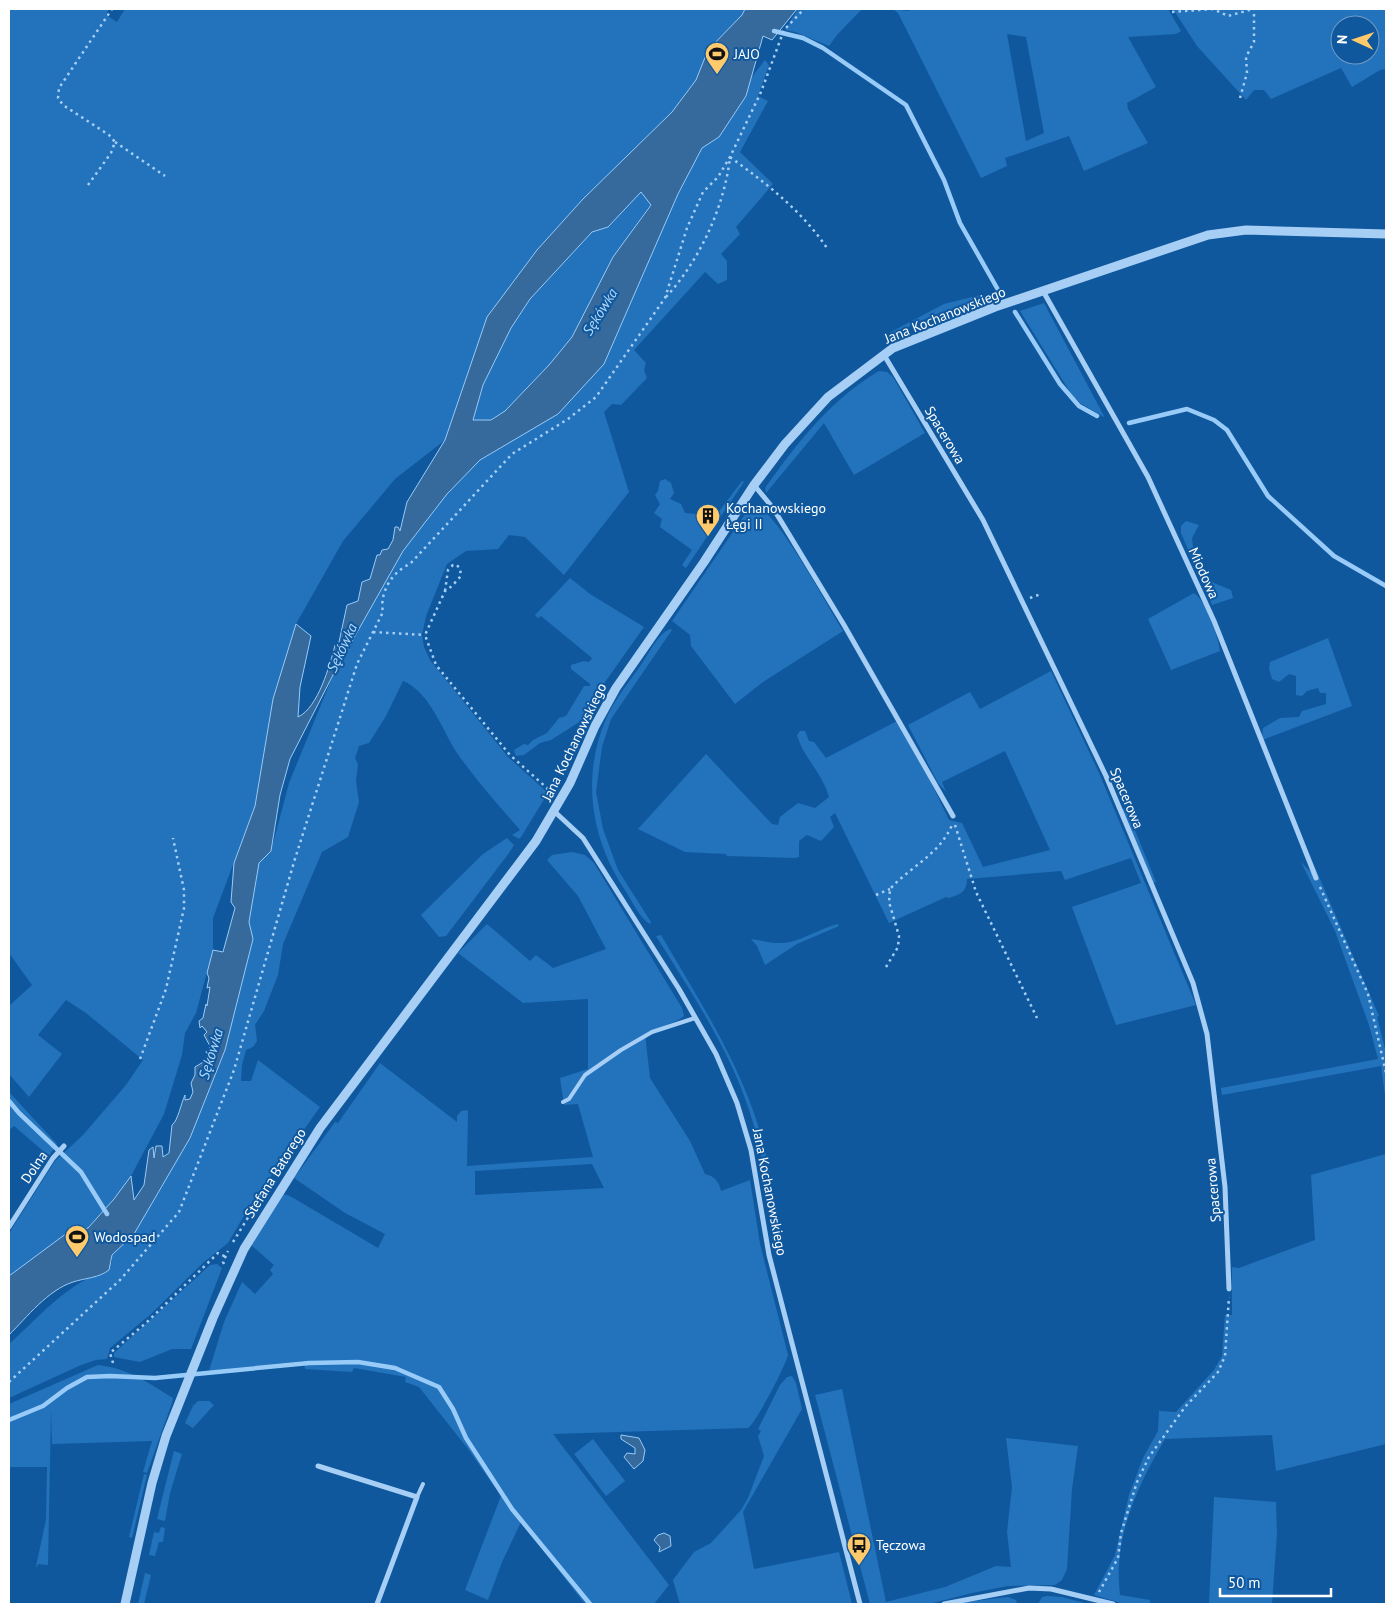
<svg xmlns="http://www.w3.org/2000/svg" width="1395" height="1613" font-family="'PT Sans',sans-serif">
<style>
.green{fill:#2372bc;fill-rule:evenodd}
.water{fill:#36699c;stroke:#98cbf8;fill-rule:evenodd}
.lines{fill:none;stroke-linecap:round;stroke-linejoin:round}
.stream{stroke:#98cbf8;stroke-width:4.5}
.path{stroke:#a7cff5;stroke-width:2.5;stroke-dasharray:2.5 4;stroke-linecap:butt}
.service{stroke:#a7cff5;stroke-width:4}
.minor{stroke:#a7cff5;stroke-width:5}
.tertiary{stroke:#a7cff5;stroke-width:9}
.labels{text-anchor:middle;stroke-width:4;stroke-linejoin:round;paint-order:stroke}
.poi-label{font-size:14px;fill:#fff;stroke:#10589e;text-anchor:start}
.street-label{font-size:14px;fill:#fff;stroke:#10589e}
.water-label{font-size:15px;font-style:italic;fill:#b3d9fb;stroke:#10589e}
</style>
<rect width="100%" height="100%" fill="#10589e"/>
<path class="green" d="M9,9H109L106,15L117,22L125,9H745L742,15L708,50L696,80L672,112L583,199L537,250L487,317L445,440L395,479L343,541L296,624L273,699L255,806L213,918V950L196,1013L185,1033L182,1055L164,1114L131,1176L114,1199L88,1228L67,1233L9,1276V1234L14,1225L55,1161L83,1135L126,1085L143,1060L86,1013L66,1000L38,1035L62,1054L29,1097L9,1074V1006L32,985L9,953Z
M798,9H862L837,35L829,46L795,32L785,30Z
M893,9L908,11L912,9H1168L1181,31L1176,34L1128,37L1156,87L1127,103L1128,109L1148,143L1084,171L1069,136L1005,158L1007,166L981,178L898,13ZM1007,34L1026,37L1044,133L1026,141Z
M1173,9H1386V69L1380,70L1352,87L1341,68L1271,99L1264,90H1254L1246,100L1197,46ZM1340,25H1370V55H1340Z
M765,60L769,65L758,96L768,101L740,152L773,184L736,227L740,234L721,254L727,261V280L718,284L705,272L634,350L646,363L644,370L647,378L621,405L612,404L604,412L629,492L564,575L525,537L509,535L498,549L466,551L447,564L426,616L422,635L424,647L430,660L508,757L548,793L521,837L519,839L512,835L520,830C498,805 476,780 457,753C442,730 430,692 403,681L386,716L369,743L359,746L355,758L358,764L356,781L359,802L348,837L322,852L283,944L278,975L264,1011L255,1025L257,1041L253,1047L246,1050L242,1065L241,1081H251L258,1060L320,1107L251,1204L228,1243L204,1262L151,1314L110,1348L107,1359L96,1360L81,1365L9,1398V1344C32,1324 74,1276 104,1274L112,1262V1255L134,1234L190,1138L225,1050L253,939L249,923L259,863L271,851L289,783L334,673L403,551L447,494L480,460L604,364L678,194L702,148L719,137L746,96L751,78Z
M640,191L651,204L613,257L572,337L549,365L505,411L491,420H473L483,385L511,328L530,299L592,232L608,227Z
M980,295L982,299C951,308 920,319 892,336L889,333L944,304Z
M1044,303L1104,416V417L1080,403L1070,392L1020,311Z
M879,371L887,372L893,377L925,433L854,475L824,423L766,493L765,488C798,442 830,400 879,371Z
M665,479L671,483L674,493L670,499L681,504L685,513L705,515L711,522L742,481L744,482L686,568L682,565L692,550L660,527L662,519L654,513L660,504L655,495L658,491L660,481Z
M757,506C780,517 827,605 843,631L763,682L735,704L691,646L690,635L672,621L750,507Z
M1186,521L1199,525L1192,538L1194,554L1207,577L1214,583L1231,590L1233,598L1212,605L1181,533V526Z
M570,578L590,594L644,627L593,699L584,719L551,740L540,743L524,755L516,756L514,750L524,744L528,745L533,740L547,733L559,718L566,716L584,686H590V684L571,669V665L584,661L589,662L592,658L541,616L538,618L535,615Z
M1194,593C1207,602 1218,636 1220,651L1171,670L1148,619Z
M670,629L672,630L611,719L602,747L596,792L603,829L618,870L651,922L650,924C638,917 631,898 623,887C590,836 582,775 606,719C614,701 627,684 639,668C647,657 657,634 670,629Z
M1328,638L1352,706L1262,740L1263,728L1280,718L1299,717L1302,711L1326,704V693H1320L1318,688L1307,691L1302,696L1296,695V676L1289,674L1279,682L1272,679L1269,669L1270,662Z
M1051,671L1099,773L1196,1005L1116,1025L1072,907L1141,883L1131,858L1065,880L1061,871L967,879C967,892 960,895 948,898L946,897L889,923L835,813L830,817L834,827L821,841L807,835L799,841V857L795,858L727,856L726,854L685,852L638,829L706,754L772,824L778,825L780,817L798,803L815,808L829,797C823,774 803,757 797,735L800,731H805L809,741L814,742L826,758L897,721L929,778L949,820L962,823L983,867L1050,850L1005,751L942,782L946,792L938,783L908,725L970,692L980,709Z
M1126,808L1156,882L1152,883L1121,810Z
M507,838L514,845L509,853L446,936L439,937L421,915L483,854Z
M572,852L585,855L594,863L682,1008L684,1016C678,1022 655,1029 645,1034L650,1078L690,1141L705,1174C715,1176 719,1182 721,1191L750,1180L760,1244L788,1355C786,1365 755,1425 748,1428L553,1434L669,1585L654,1604H585L521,1522L502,1562L488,1600L465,1590L501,1496L468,1449L419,1387L405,1382L406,1377L354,1368L352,1372L305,1369L304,1361L209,1371L224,1322L242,1282L255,1294L273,1274L270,1270L274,1265L251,1245L283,1194L290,1196L378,1248L385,1234L345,1213L294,1178L335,1122L338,1123L380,1063L457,1122V1116L461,1111L468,1110L467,1166L593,1157L578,1104L564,1105L560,1078L588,1069V999L523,1003L458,953L487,924L530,961L536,955L553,968L606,949L578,896L547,860L552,855ZM592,1164L604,1188L475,1195V1171Z
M1310,856L1379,1016L1377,1017L1386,1053V1103L1381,1066L1222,1095L1221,1088L1378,1059L1369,1025L1335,931L1301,862L1313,874L1307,857Z
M838,924L839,926L797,944L765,965L757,946L751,939C764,941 777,945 790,942C807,938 821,928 838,924Z
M661,935C697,997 736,1056 758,1125C770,1162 774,1202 781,1241L776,1242C768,1203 764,1164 754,1126C735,1057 693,995 656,936Z
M9,1092L57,1144L49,1156L14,1126L9,1130Z
M1386,1154V1444L1276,1471L1272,1435L1165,1439C1137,1487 1113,1537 1120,1595L1150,1600V1604H1124L1094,1595L1115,1555L1129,1495L1143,1458L1158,1431L1159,1411L1176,1412L1214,1370L1222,1356L1225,1315H1232V1267L1239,1268L1315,1240L1311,1175Z
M217,1264L222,1268L191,1349H172L140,1362L114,1357V1353L210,1265Z
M98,1365C127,1368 149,1383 173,1398L172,1403L147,1473L143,1472L152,1441L52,1444L51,1410L48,1565L38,1564L37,1567L36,1566L46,1520L47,1467H9V1404Z
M792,1376L796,1383L802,1409L743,1512L754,1569L839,1552L852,1604H680L673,1580L694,1552L711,1543L741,1510L748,1498L764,1456L758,1436L761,1431L758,1429L780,1385L787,1377Z
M842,1389L886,1602L945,1587L996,1566L1011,1567L1007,1532L1012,1487L1006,1438L1078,1446L1072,1489L1067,1569L1062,1580L1055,1585L1008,1586L972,1593L929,1604H870L815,1395Z
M198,1401H209L214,1405L193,1428L185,1423L193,1406Z
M593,1439L625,1481L606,1496L574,1454Z
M174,1451L182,1454L170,1493L165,1521L157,1519Z
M144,1474L147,1475L132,1538L129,1537Z
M1214,1497L1276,1502L1277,1534L1272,1604H1209Z
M161,1527L165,1528L163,1542H159L155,1556L149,1555L154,1532L159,1533Z
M145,1573L151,1575L144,1604H138Z
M1047,1596L1062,1597L1088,1604H1038L1042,1597Z
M1008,1597L1016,1600L1017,1604H962L965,1602Z"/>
<path class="water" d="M745,9H797L772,40L763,36L746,96L719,137L702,148L678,194L604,364L558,414L480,460L447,494L403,551L334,673L290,759L280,795L271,851L259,863L249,922L253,939L225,1050L190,1138L134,1234L112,1255L109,1270C99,1278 85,1278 73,1282C48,1290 27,1317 9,1335V1276L67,1233L88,1228L114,1199L131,1176L134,1200L144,1185L149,1150L153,1147L154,1158L156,1146H162L163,1157L169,1153L172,1125C178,1121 181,1103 185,1095V1100L190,1099L193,1092L191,1083L195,1075V1067L205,1061L210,1046L204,1035L207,1032L202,1026L200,1028L199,1021L203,1018L206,1004L207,1006L210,987L207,988L209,978L207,973L213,950L223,952L235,908L231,902L234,863L255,806L273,699L296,624L311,636L300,687L298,717C318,708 330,665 335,645L339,642L347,605L358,601L362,582L370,579L377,555H380L382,550L388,549L393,540L395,527H398L400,531L407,502L445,440L487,317L537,250L583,199L672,112L696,80L708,50L742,15ZM641,192L651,205L613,257L572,337L549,365L505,411L491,420H473L483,385L511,328L530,299L592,232L608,227Z
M621,1435L639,1438L645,1450L643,1461L634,1469L624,1457L627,1453L635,1454V1448L621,1439Z
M664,1533L670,1536L671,1546L659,1552L660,1547L654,1540L658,1535Z"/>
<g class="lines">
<path class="stream" d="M774,31L803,38L823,48L906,105L944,180L960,223L1001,295
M1015,312L1060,384L1079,406L1097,416
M1129,423L1187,409L1214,420L1227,430L1268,496L1334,556L1386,586
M9,1101L19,1113L81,1172L107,1214
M9,1420L43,1406L67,1388L87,1377L110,1376L155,1378L309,1363L358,1362L395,1368L439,1387L453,1409L466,1438L512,1509L590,1604"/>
<path class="path" d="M1172,12L1213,9L1228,16L1253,9
M1240,98L1247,73L1246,57L1254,42V9
M115,142L165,176
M730,157C767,184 801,210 827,248
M88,185L111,153L115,142L109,135L63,105L58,98L59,88L112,9
M666,297C700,260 724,207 730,158
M445,591L448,570L453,565H457L460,569L461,576L452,586L445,591L425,635L436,665L510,755L547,788L550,796
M1030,598L1041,594
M373,632L425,635
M955,825L976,892L1037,1018
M1320,887L1368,994L1386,1073
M876,895L890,889
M886,967L898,947L899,936L889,902L890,889C911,866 939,855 952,825
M140,1059L166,989L184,908V890L173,838
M233,1242L268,1185
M224,1264L223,1262L228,1251
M113,1363L110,1353L146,1323L218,1253L226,1257
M9,1382L120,1280L179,1212L234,1070L294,862L357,664L383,612C379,592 393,571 410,564L512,454L568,419L596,397L665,298L687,228L703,192L718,177L730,157L761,92L784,30L804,9
M1099,1592L1118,1558L1121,1533L1137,1482L1149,1457L1185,1407L1218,1372L1225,1356L1229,1297"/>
<path class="service" d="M563,1102L569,1099L585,1075L621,1050L652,1032L695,1018
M417,1497L423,1484"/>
<path class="minor" d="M1043,291L1148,477L1214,621L1316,878
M884,355L983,520L1106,776L1193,983L1207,1034L1225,1187L1229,1289
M754,485L773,508L844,625L953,816
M555,812L583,838L679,989L716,1054L737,1103L751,1150L769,1255L860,1604
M9,1227L53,1158L64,1146
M318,1466L417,1497L377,1604
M944,1604L1029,1588L1051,1589L1113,1604"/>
<path class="tertiary" d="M125,1604L152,1483L166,1436L213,1318L244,1249L320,1128L536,841L570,783L595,726L616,688L704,562L754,485L785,444L828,397L893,348L995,307L1208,235L1246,230L1386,234"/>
</g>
<defs>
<symbol id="stadium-pin" viewBox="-11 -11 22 30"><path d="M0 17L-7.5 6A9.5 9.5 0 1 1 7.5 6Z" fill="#ffca6b" stroke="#10589e"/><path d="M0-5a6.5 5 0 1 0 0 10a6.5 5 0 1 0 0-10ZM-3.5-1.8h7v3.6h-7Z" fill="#111"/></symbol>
<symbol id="building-pin" viewBox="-11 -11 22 30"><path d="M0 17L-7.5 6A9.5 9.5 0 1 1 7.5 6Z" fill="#ffca6b" stroke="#10589e"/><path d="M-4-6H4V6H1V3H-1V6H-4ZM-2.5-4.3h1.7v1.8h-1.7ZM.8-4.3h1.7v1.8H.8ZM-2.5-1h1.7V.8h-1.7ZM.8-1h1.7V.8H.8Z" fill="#111"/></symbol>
<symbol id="bus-pin" viewBox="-11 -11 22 30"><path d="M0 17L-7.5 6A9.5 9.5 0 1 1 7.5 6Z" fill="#ffca6b" stroke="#10589e"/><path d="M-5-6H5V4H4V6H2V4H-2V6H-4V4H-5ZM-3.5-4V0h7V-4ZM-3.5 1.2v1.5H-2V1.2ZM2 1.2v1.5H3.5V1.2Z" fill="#111"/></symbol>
</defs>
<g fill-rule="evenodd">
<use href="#stadium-pin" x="703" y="40" width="28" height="38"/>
<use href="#building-pin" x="694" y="502" width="28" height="38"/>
<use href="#stadium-pin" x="63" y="1223" width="28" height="38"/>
<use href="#bus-pin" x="845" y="1531" width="28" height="38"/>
</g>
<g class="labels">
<g class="poi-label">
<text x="734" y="59">JAJO</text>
<text x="726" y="513">Kochanowskiego<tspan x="726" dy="16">Łęgi II</tspan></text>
<text x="94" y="1242">Wodospad</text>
<text x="876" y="1550">Tęczowa</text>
</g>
<g class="street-label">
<text transform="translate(945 315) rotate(-22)" y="5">Jana Kochanowskiego</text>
<text transform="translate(945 435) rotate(59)" y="5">Spacerowa</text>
<text transform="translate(1204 573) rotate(66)" y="5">Miodowa</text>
<text transform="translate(574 742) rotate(-64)" y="5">Jana Kochanowskiego</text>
<text transform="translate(1127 798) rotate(67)" y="5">Spacerowa</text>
<text transform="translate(34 1167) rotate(-56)" y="5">Dolna</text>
<text transform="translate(275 1173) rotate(-58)" y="5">Stefana Batorego</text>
<text transform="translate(1213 1190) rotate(-95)" y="5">Spacerowa</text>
<text transform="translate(770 1192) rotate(79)" y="5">Jana Kochanowskiego</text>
</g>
<g class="water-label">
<text transform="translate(600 312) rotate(-58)" y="5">Sękówka</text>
<text transform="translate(342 648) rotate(-65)" y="5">Sękówka</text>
<text transform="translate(211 1054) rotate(-73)" y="5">Sękówka</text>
</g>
</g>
<rect width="1395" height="1613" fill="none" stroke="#ffffff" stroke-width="20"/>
<g transform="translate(1355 40) rotate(273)"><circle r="24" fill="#10589e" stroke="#709bc5"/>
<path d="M0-4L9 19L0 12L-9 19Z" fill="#ffca6b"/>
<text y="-8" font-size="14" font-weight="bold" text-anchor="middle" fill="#ffffff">N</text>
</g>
<path d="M1220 1588v8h111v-8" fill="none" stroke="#ffffff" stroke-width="2.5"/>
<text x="1228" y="1588" font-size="15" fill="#ffffff" stroke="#10589e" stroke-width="4" paint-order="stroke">50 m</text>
</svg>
